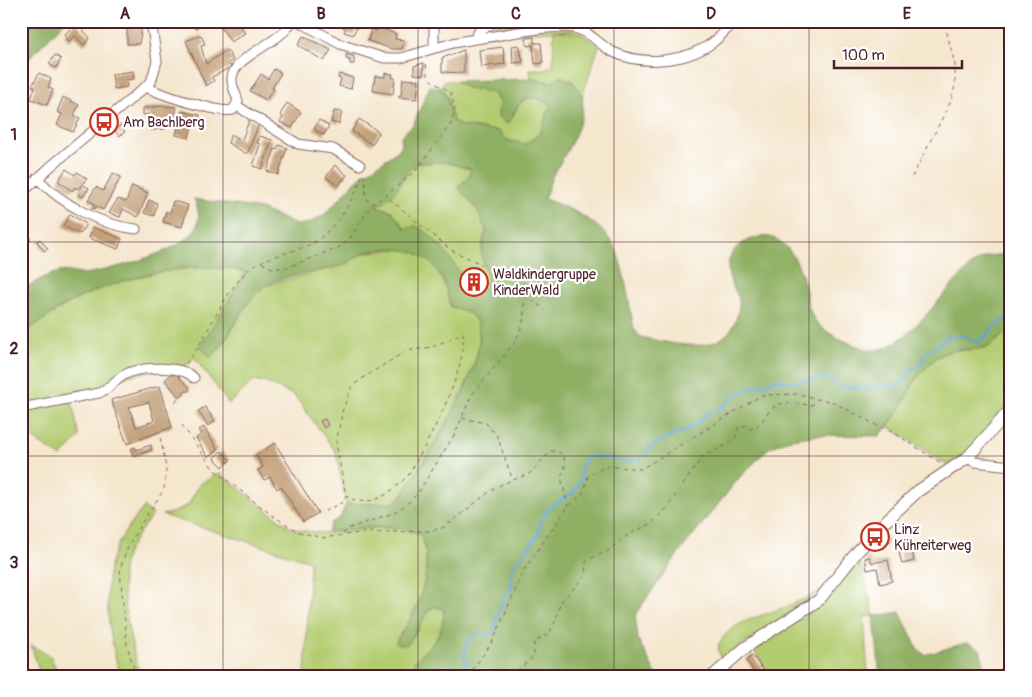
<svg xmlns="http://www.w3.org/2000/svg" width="1032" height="697" font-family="Pangolin,sans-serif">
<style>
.green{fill:#b4cc71;stroke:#7f764e}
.forest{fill:#8fb063;stroke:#6c6847;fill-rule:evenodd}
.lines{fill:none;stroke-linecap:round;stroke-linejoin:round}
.stream{stroke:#5ea2d3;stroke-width:2.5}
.building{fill:#c3a17a;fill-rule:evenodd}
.minor-casing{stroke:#866564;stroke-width:11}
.tertiary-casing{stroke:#866564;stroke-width:13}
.path{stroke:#866564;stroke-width:1;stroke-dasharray:4 4;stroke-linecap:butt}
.minor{stroke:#fff;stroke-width:9}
.tertiary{stroke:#fff;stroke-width:11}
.grid{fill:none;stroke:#4a1f2b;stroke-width:1;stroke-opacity:0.55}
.labels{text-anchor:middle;stroke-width:4.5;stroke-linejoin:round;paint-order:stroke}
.poi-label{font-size:14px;fill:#4a1f2b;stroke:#fff;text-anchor:start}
.neatline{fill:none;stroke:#4a1f2b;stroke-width:2}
.grid-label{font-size:16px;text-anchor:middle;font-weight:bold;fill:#4a1f2b}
</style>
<rect width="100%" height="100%" fill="#fff"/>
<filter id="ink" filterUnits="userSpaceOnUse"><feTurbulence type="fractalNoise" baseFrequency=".02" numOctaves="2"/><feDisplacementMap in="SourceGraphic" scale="10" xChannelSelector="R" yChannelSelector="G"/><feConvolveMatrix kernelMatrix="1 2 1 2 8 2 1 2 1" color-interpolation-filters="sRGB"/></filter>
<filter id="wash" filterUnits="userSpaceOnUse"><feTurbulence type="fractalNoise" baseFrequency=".0096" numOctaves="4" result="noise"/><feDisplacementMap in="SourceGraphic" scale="20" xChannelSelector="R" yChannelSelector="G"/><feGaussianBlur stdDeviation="1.12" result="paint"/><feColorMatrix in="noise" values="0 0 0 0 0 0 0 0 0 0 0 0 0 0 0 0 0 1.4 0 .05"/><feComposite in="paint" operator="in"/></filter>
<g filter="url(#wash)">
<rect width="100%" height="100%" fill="#f5e6ce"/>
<path class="green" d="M502,21H583L589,33L582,29L478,36Z
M554,31L579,32L599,46L582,97L571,79L553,82L531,79L530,69H544L553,65Z
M444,81H455L467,88L494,93L499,103L498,117L510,122C520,98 526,92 552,104C546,124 543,133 525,144L507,140L498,131L461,126L453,121L447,97L441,87Z
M445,162L471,169L468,178L486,231L482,243L488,278L479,288L471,289L463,280L405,229L392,211L375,206L385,201L397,189L409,169L418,163Z
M394,249C401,250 408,249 414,251C436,258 447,286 450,306C460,311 470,310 476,321C496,358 421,463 401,497L393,503L346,504L336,452L294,395L266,383L253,381L229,404L194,357L180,372L150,371L126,377L72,401L79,437L61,457L21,431V334C36,326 48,315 63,307C108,279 194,258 246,272L200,347L211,357L222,346L251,298L264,286L346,264L363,253Z
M1011,327C1011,353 1006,379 1008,405L971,450L948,466L888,426C904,405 916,369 939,356C955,347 971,352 987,347C996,344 1004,333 1011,327Z
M219,473L292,529L321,533L373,528H405L420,534C433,559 424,594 411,618C407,626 400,633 396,642L398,645L414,636L428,611L434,607L444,609C443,651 418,646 407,676H305L310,561L162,515L175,512L188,505L200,484Z
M144,507L153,514C144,526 134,539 127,553C115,578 132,648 140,676H121C110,645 101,588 113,556C119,538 132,522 144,507Z
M859,557L874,616L864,617L868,676H771L752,648L810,613L823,602Z
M824,589L722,660C720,654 716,648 720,642C733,620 764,616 785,607C798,602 811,595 824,589Z
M31,645L51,657L59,676H41Z"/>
<path class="forest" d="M21,21H65L21,67Z
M560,76C609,92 566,151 552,177C549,184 547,192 544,199C570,208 600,221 614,246C623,261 630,309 634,329L640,337C671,343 720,358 735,322C738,315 741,304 738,296C737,293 734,290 733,287C722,263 730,245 755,238C781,230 797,257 803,279C808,295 806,312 819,325C830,336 851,344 866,349C904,361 949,277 981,259C987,255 999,255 1007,254H1011V327L990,346L973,350L955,349L938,356L916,378L901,408L880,436L820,435L790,439L769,448L740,477L681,550L635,615L638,639L657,676H407C418,646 443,651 444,609L434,607L428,611L408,644L398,645L396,642C400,633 407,626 411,618C424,595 433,559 420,534C392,522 358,529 328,532L331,523L340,518L346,504L393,503L401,497C422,464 496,357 476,321C470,310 460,311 450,306C442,256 413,242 365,252C358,254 353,261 346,264C342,266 336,267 331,268C314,272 276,277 262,288C240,306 231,337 211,357L200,347L246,272C194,257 109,280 63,306C49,315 36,326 21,334V290C32,284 47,274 60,272C67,270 75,274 83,274C106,272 176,252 191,235C201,224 200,211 194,199L261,209L297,225L310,223L325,214L359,178L399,150L402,144L401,136L413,125L430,86L441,87L447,97L453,121L461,126L498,131L507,140L525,144L539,135L551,104C526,92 520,98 510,122L505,124L498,117L499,103L494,93L467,88L455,81L531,79L552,82ZM445,162L471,169L468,178L458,187L478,211L486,231L481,255L488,278L479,288L471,289C453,266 443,241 416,226L405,229L392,211L376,206L385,201L397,189L409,169L418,163Z
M900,612L917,648L925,655L966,643L980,649L984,665L982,676H880L874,616Z"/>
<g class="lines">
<path class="stream" d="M449,676L466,669L464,653L469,639L478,634L488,635L493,631L503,599L512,587L511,570L538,535L541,521L549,508L574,492L581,479V465L587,457C605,455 621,463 638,461L653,445L693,427L707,414L723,407L736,394L778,379L793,382L823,378L831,380L841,387L849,388L900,386L909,372L922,363L924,355L949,336H964L975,342L980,341L998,323L1011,319"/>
</g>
<g id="blocks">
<path class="building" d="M179,21H196L198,27L195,29L193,24L181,28Z
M227,21H237L245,33L231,42L220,26Z
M334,21H360L353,35L344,32L346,29Z
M76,23L90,38L84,45L75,36L69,41L64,35Z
M127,25L142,26L139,44H127Z
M378,27L396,34L395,39L404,40L402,49H392L368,41L371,29L377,31Z
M201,35L205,44L201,46L206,64L227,50L233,60L228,63L231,67L212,77L214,81L206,86L186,41Z
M303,36L331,50L324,61L298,45Z
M534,37V43H541L543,63L535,64L533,45L527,46L526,38Z
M519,45L523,62L513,63L512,46Z
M503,47L505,64L481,67L479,50Z
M464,50V73L442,72V58Z
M347,54L354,56V64H350V60L346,59Z
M55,55L61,59L56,68L49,64Z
M424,63L423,75L414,74V66Z
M274,69L281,73L272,88L274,89L266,100L250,91L261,74L268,79Z
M133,71L134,79L126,80L127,87L114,89L112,74Z
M39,73L51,79L48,87L53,90L47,105L31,99L35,87L32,86Z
M385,73L393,74L392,77L395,78L393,94L373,91L375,76L385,77Z
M339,74L353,78L351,89L339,86L341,79L338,78Z
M403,79L419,80L417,99L398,97L401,95Z
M63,97L79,105L74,115L80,118L73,132L57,125L62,114L57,112Z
M287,103L301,112L292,128L280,122L283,117L280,115Z
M163,106L177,107L173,124L165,125L166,129L151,130L149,114L143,115V108Z
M21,107L27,109L24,120L29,122L24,137L21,136Z
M182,111L200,115L198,123L193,122L189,138L176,135Z
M334,111L342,112L339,124L331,122Z
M250,118L259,124L247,154L228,143L231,134L242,140Z
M359,119L379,132L372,145L352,131Z
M319,120L329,126L324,135L314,129Z
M121,125L125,132L119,136L115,130Z
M260,136L272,140L262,169L253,166L260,144L257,143Z
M279,145L287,148L278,175L267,171L275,149L277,150Z
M335,165L347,175L338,186L326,177Z
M66,169L75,175L77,172L87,179L77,189L75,187L72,191L58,181Z
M113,173L121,177L103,210L96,206L95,209L92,208L95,204L88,200L96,187L103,191Z
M83,185L89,188L83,197L78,194Z
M132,186L148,193L138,217L123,209L120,217L109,213L118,199L126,202Z
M149,200L157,203L154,216L144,213Z
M173,201L188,205L182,227L163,222L166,211L170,213Z
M70,214L86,224L80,234L63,226Z
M21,223L31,240L21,248Z
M93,227L122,239L118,249L89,238Z
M40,239L48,249L44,251L37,241Z
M174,372L190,388L179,397L165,380Z
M160,386L172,427L127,444L111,400ZM149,402L154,421L136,427L129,407Z
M205,407L215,421L208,426L198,411Z
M325,419L328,425L324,428L320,421Z
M204,427L218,450L208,457L196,438L202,434L199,430Z
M275,443L318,513L303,522L281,486L277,489L270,477L264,480L258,470L263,467L256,455Z
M151,445L152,450L133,457L131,449L135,447L136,450Z
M221,451L230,460L223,467L214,458Z
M884,536L890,541L883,549L878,543Z
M912,549L914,561L902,564L899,552Z
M870,557L872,563L888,560L892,581L880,584L877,568L867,570L865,558Z
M752,655L768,676H757L746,660Z"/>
</g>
</g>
<g filter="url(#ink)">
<use href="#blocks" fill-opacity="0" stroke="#866564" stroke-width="1"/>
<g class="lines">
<defs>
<path id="minor" d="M298,21L340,44L384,58H401L453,43L475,39L479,31L497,21
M475,39C499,36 552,24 574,28C590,31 599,45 613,52C642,66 686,62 712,43C721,37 727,29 734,21
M434,48V21
M147,87C158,94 222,114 233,110L238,101C236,93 231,86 232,78C234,55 281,44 292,21
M237,106L298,144L333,149L360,165
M37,178C62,204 100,225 136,229
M21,194L50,167L151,82L157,61L151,21
M1011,364L1009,388L1011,401
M21,408L99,393C109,389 114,381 124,375C139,366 182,365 194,378
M967,458L975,462L1011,466"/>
<path id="tertiary" d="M713,676L746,647L819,600L857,552L888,519L918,491L967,458L1011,409"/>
</defs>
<use href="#minor" class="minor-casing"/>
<use href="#tertiary" class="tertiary-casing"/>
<path class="path" d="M363,175C368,183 363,193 368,201L373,203
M912,177L951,101L955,85V65L944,21
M262,263L272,268H285L338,248L349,240L373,203L386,196L417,169L451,124L455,108L451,93C435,79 427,88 426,61
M525,295L545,310
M186,364C209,335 221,297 247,271C261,257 292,253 309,245C331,235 359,195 362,173
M175,402L194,387
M462,418L486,423L497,436L512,478
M182,425L214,470L273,516L299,532L323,538L358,533L431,531L445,527L489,492L502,484L529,474L551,451H557L564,456L565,468L561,477L568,507
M325,511L343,502L346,496L336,443L343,409L352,386L363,378L406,351L432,347L463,333C468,370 428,442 409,474C394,491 370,511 346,496
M343,534L350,528L393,513L406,505L418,493L456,432L471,396L515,342L523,324L525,294L507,276L451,250L386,196
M419,675V676
M136,676L127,645L120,571C125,544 148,514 163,491C170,471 163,455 160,436
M468,676L493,641L525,568L568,507L583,493L588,476L606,466L641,469L762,395L800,394L817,399
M511,676L534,656V642L549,634L556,620L560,603L585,576L586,562L589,559L608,551L625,537L653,522L667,508L703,456L726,445L736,438L738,428L746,425L751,429C764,425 766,410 777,405C788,400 801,405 812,405L818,399L833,402L878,426L888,429L941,463"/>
<use href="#minor" class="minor"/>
<use href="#tertiary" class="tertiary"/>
</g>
</g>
<path class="grid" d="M223,21V676M418,21V676M614,21V676M809,21V676M21,242H1011M21,456H1011"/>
<defs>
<symbol id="bus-ring" viewBox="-11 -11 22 22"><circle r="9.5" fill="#fff" stroke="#c8321e" stroke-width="1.5"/><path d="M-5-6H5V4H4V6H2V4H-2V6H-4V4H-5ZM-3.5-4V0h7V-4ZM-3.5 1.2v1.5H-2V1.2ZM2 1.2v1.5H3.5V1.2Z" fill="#c8321e"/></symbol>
<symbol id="building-ring" viewBox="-11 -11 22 22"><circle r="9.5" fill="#fff" stroke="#c8321e" stroke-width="1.5"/><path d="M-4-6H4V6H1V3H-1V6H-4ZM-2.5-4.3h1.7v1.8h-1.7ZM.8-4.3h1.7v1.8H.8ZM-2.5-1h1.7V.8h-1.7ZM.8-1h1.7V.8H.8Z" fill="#c8321e"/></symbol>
</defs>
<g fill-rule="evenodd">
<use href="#bus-ring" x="88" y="106" width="32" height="32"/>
<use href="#building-ring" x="458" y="266" width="32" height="32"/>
<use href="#bus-ring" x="859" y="521" width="32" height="32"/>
</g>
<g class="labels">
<g class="poi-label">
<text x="123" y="127">Am Bachlberg</text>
<text x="493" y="279">Waldkindergruppe<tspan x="493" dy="16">KinderWald</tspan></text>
<text x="894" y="534">Linz<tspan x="894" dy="16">Kühreiterweg</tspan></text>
</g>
</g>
<rect width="1032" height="697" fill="none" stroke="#fff" stroke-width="55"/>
<path d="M834 60v8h128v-8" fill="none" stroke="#4a1f2b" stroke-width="2.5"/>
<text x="842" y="60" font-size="15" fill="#4a1f2b" stroke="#ffffff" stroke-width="4" paint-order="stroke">100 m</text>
<rect x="28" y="28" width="976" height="642" class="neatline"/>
<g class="grid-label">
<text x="125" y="19">A</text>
<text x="321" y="19">B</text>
<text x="516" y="19">C</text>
<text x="711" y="19">D</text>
<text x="907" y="19">E</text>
<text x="14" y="140">1</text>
<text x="14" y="354">2</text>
<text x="14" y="568">3</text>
</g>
</svg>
